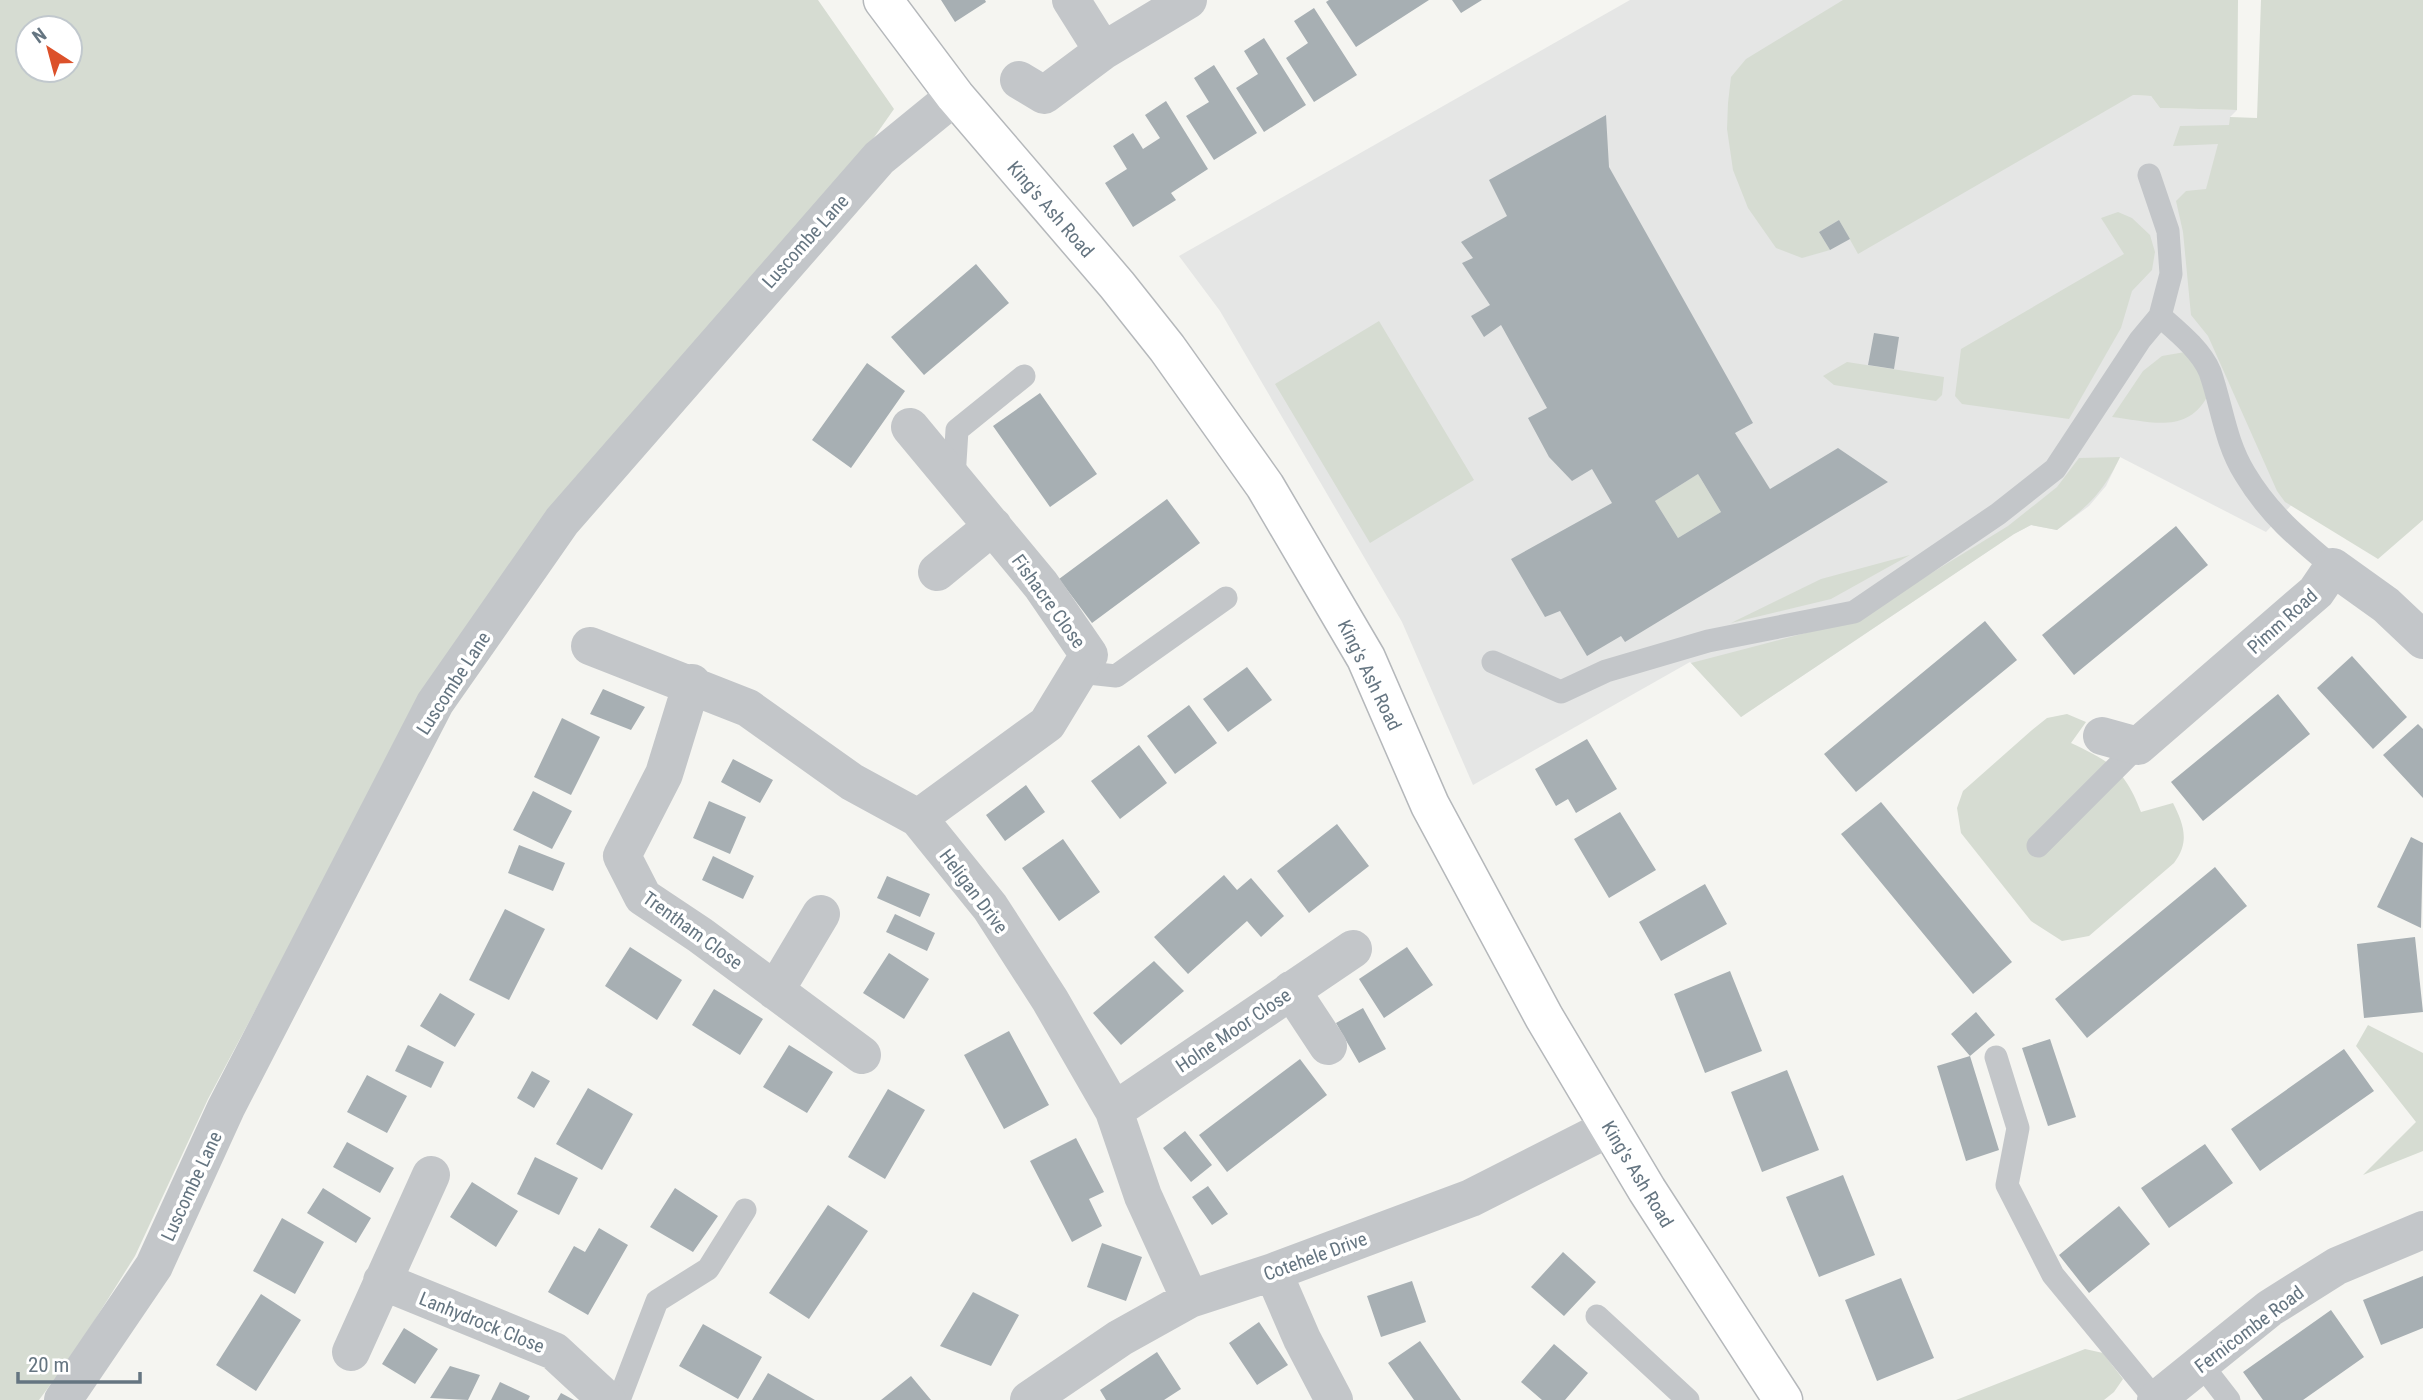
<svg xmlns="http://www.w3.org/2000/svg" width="2423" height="1400" font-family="'Roboto Condensed',sans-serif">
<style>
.built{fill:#e5e6e5}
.green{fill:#d6dcd2;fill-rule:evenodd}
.building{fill:#a7afb3;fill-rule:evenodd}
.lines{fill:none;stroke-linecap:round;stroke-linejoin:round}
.highway-casing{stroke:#b5b8bb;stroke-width:41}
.lane{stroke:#c3c6c9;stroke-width:23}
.street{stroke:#c3c6c9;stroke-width:38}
.highway{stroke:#fff;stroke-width:38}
.labels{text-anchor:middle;stroke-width:7;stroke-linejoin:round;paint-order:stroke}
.street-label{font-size:19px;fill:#657581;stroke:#fff}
</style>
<rect width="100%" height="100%" fill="#f5f5f1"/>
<path class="built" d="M1630,0H2077L2133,95L2151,96L2160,108L2237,110L2230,117L2228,183L2297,499L2266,532L2120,457L2106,486L2089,506L2057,530L2031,525L2014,534L1741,717L1690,662L1473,785L1402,622L1220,311L1179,256Z"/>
<path class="green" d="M0,0H818L894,109L868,146L423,695L208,1099L135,1256L76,1350L39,1400H0ZM28,28H70V70H28Z
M1843,0H2238L2237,110L2160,108L2151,96L2133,95L1858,254L1839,220L1819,232L1830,250L1802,258L1776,248L1748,208L1733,170L1727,129L1728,103L1731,77L1746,59Z
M2261,0H2423V520L2378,559L2285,502L2277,491L2208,336L2191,315L2183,232L2176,201L2186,191L2206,189L2218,144L2173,146L2180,126L2229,125L2230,117L2257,118Z
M2118,212L2132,218L2150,235L2155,252L2152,270L2132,291L2121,328L2069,419L1962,404L1955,396L1961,349L2124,254L2101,218Z
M1379,321L1474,480L1370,543L1275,384Z
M2185,352L2200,362L2207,397C2186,435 2148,421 2112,417L2143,371L2162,356Z
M1847,362L1944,377L1942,395L1936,401L1834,385L1823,376Z
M2120,457C2103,493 2088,506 2057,530L2031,525L2014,534L1741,717L1691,663L1855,620L2008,526L2057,487L2079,458Z
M1698,474L1721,512L1678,538L1655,501Z
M1910,555L1831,599L1731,623L1821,579Z
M2067,714L2086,722L2071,743C2111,762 2125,770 2141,812L2173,803C2184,825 2190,842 2174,863L2089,936L2062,941L2031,921L1961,833L1957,808L1963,791L2032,730L2047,718Z
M2368,1025L2423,1053V1151L2363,1175L2416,1122L2356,1046Z
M2085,1349L2103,1353L2123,1379L2114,1392L2104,1400H1956Z"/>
<path class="building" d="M941,0H985L986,2L955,22Z
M1329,0H1429L1356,47L1326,2Z
M1452,0H1482L1461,13Z
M1314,8L1357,75L1314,102L1286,58L1308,43L1294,21Z
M1264,38L1306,105L1264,132L1236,88L1258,74L1244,51Z
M1214,65L1257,133L1214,160L1186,116L1209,102L1194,78Z
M1166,101L1208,169L1171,193L1176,200L1133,227L1105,183L1127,169L1113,146L1133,133L1143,149L1160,138L1145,115Z
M1606,115L1609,167L1753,423L1735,433L1770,489L1838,448L1888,482L1625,642L1621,636L1587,656L1560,611L1545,617L1511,559L1612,503L1592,469L1572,481L1549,457L1528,418L1547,408L1501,325L1484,337L1471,316L1490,305L1462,263L1473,258L1461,242L1507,216L1489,180ZM1698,474L1721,512L1678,538L1655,501Z
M1839,220L1850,239L1830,250L1819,232Z
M976,264L1009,303L924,375L891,337Z
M1874,333L1899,337L1894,369L1868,365Z
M867,363L905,391L851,468L812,440Z
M1040,393L1097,474L1050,507L993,426Z
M1167,499L1200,543L1092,623L1059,579Z
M2176,526L2208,565L2074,675L2042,635Z
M1985,621L2017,660L1856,792L1824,754Z
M2352,656L2407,717L2373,749L2317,688Z
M1247,667L1272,700L1228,732L1203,699Z
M603,689L645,707L631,730L590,714Z
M2278,694L2310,734L2203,821L2171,782Z
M1189,705L1217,743L1175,774L1147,736Z
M562,718L600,737L571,795L534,777Z
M2418,724L2423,729V798L2383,755Z
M1587,739L1617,789L1576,813L1568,799L1556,806L1535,769Z
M1139,745L1167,783L1120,819L1091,781Z
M733,759L773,780L760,803L721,782Z
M1026,785L1045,812L1005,841L986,815Z
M533,791L572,811L552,849L513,830Z
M709,801L746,817L730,854L693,838Z
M1881,802L2012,962L1973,994L1841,834Z
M1620,812L1656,870L1609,898L1574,839Z
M1337,824L1369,866L1309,913L1277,871Z
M2411,837L2423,843L2421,928L2377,907Z
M1063,839L1100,892L1059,921L1022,868Z
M519,845L565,863L553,891L508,873Z
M713,856L754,876L743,899L702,880Z
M2215,867L2247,906L2087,1038L2055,999Z
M1224,875L1237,890L1251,878L1284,916L1261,937L1247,921L1188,974L1154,937Z
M887,876L930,894L920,917L877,898Z
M1705,884L1727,924L1661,961L1639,922Z
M505,909L545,929L509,1000L469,980Z
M895,914L935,933L927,951L886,932Z
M2415,937L2423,1012L2364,1018L2357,944Z
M630,947L682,980L657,1020L605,986Z
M1407,947L1433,985L1384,1018L1359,979Z
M889,953L929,979L904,1019L863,993Z
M1154,961L1184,991L1121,1045L1093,1013Z
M1730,971L1762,1051L1705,1073L1674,994Z
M714,989L763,1019L740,1055L692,1025Z
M440,993L475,1014L455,1047L420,1026Z
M1363,1008L1386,1049L1359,1063L1336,1023Z
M1976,1012L1995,1035L1970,1056L1999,1150L1966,1161L1937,1066L1970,1056L1951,1034Z
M1009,1031L1049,1105L1004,1129L964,1055Z
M2050,1039L2076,1117L2048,1126L2022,1048Z
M408,1045L444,1062L431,1088L395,1071Z
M789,1045L833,1072L807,1113L763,1087Z
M2344,1049L2374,1091L2260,1171L2231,1129Z
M1300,1059L1327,1095L1227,1172L1199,1135Z
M1787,1070L1819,1150L1762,1172L1731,1092Z
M532,1071L550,1081L534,1108L517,1098Z
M367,1075L407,1096L387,1133L347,1112Z
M588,1088L633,1114L602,1170L556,1144Z
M888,1089L925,1110L885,1179L848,1157Z
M1185,1131L1212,1165L1191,1182L1163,1148Z
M1076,1138L1104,1192L1089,1199L1102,1226L1072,1242L1030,1161Z
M347,1142L394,1168L380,1193L333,1167Z
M2205,1144L2233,1183L2169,1228L2141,1188Z
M535,1157L578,1178L559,1215L517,1194Z
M1843,1175L1875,1255L1819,1277L1786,1197Z
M472,1182L518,1211L496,1247L450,1217Z
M1208,1186L1228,1214L1212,1225L1192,1197Z
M323,1188L371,1218L356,1243L307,1213Z
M675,1188L718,1216L693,1252L650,1227Z
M828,1205L868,1231L809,1319L769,1293Z
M2119,1206L2150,1244L2089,1293L2059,1255Z
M282,1218L324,1242L295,1294L253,1271Z
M599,1228L628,1245L588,1315L548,1292L574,1246L585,1252Z
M1102,1243L1142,1257L1126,1301L1087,1287Z
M1563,1252L1596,1282L1564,1316L1531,1287Z
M2423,1276V1328L2381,1345L2363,1300Z
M1901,1278L1934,1358L1877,1381L1845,1300Z
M1412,1281L1426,1322L1381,1337L1367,1296Z
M973,1292L1019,1315L991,1366L940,1346Z
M261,1294L301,1320L256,1391L216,1365Z
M2331,1310L2364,1357L2303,1400H2263L2243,1372Z
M1259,1322L1288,1365L1257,1385L1229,1343Z
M703,1324L762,1357L738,1399L679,1366Z
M404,1328L438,1349L415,1384L382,1364Z
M1420,1341L1461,1400H1414L1388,1363Z
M1554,1344L1588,1373L1565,1400H1542L1521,1382Z
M1157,1352L1181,1389L1164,1400H1106L1100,1390Z
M450,1366L480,1375L468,1400L430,1398Z
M768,1373L815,1400H752Z
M911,1376L931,1400H881Z
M500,1382L530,1396L528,1400H491Z
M561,1393L574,1400H557Z"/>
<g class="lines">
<defs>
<path id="highway" d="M883,0L955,96L1117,285L1167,348L1265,486L1366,658L1430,805L1544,1017L1647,1190L1783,1400"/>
</defs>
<use href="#highway" class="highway-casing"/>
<path class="lane" d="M2160,316C2177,331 2201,350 2210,372C2222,406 2225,442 2245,474C2269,514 2298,538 2333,567
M954,478L957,430L1024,376
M1493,662L1561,692L1606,671L1708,641L1854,612L1998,514L2055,469L2140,340L2160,316L2171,274L2168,231L2149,175
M1079,672L1116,676L1226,598
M2038,846L2138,746
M1996,1057L2018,1128L2007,1185L2053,1275L2156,1400
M1597,1316L1688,1400
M2201,1364L2229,1400
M619,1400L657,1301L708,1269L745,1210"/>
<path class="street" d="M1071,0L1103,51
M1019,80L1044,95L1103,51L1188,0
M910,427L1041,585L1089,655L1047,724L918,818
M937,572L993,526
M590,646L748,708L852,782L918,818L990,907L1050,1000L1114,1111L1143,1196L1190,1299
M692,683L664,774L622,856L643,897L700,935L862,1055
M2102,736L2138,746L2316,592L2333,567L2386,605L2423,640
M1291,990L1328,1046
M775,991L821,914
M1114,1111L1353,949
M1273,1272L1302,1339L1334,1400
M382,1281L554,1351L607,1400
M351,1352L431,1175
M63,1400L154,1266L226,1108L435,703L562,521L879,158L955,96
M1029,1400L1120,1338L1190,1299L1273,1272L1471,1198L1609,1128
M2156,1400L2270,1308L2337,1266L2423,1230"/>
<use href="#highway" class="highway"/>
</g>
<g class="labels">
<g class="street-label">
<text transform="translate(1051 209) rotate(49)" y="7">King's Ash Road</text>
<text transform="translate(805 241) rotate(-48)" y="7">Luscombe Lane</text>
<text transform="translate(1049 601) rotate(54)" y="7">Fishacre Close</text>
<text transform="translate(2282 621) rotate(-42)" y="7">Pimm Road</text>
<text transform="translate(1370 675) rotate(64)" y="7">King's Ash Road</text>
<text transform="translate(453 683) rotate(-57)" y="7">Luscombe Lane</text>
<text transform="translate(974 891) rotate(53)" y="7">Heligan Drive</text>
<text transform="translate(693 930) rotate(36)" y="7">Trentham Close</text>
<text transform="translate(1233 1030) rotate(-34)" y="7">Holne Moor Close</text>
<text transform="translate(1638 1174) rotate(59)" y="7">King's Ash Road</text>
<text transform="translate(191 1186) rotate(-65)" y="7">Luscombe Lane</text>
<text transform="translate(1315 1256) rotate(-20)" y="7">Cotehele Drive</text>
<text transform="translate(482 1322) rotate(22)" y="7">Lanhydrock Close</text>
<text transform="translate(2249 1329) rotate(-37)" y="7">Fernicombe Road</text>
</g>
</g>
<g transform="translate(49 49) rotate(324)"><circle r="33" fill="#ffffff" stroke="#c1c8cd" stroke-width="2"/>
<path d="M0-5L12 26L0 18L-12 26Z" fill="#dc512a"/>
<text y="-10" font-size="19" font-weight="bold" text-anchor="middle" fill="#657581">N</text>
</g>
<path d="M18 1372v10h122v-10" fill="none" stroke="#657581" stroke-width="3.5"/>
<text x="28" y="1372" font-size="21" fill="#657581" stroke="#ffffff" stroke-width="5" paint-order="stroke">20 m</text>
</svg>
